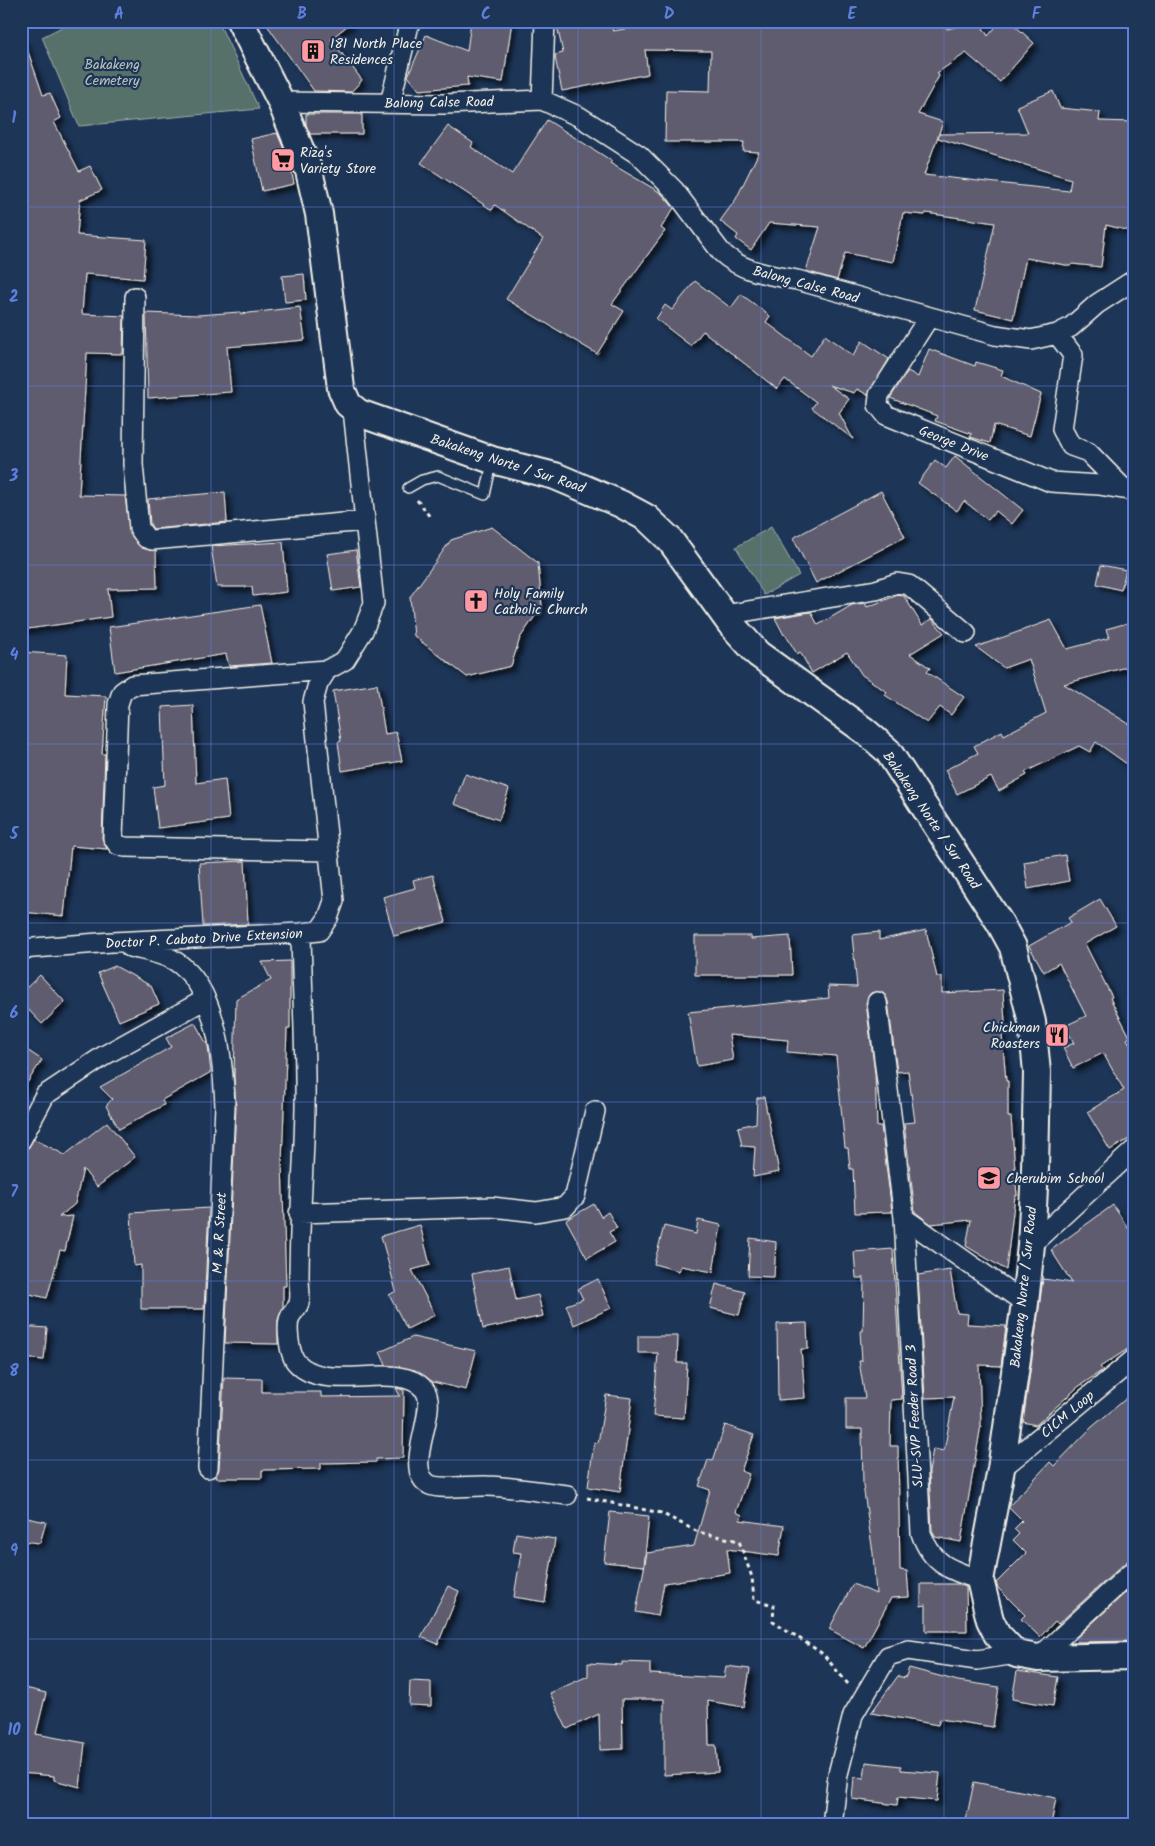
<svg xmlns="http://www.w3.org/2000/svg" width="1155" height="1846" font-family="Kalam,sans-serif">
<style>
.green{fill:#566f6b;stroke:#a5b0aa}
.building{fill:#615c70;stroke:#f4f1e8;filter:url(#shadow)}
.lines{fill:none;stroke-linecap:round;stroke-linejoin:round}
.lane-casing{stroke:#f4f1e8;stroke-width:12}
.street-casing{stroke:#f4f1e8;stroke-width:22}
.secondary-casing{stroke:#f4f1e8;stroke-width:30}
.path{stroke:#f4f1e8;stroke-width:3;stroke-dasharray:4 4;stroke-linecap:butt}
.lane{stroke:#1d3557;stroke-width:9}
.street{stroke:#1d3557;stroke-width:19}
.secondary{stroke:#1d3557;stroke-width:26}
.grid{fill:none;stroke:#5e7fdd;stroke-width:1;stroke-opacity:0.55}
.labels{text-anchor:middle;stroke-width:4.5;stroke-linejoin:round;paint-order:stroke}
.poi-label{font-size:14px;fill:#f4f1e8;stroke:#1d3557;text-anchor:start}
.park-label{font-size:14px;fill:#bdc4bc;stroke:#1d3557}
.street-label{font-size:14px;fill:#f4f1e8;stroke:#1d3557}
.neatline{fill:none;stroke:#5e7fdd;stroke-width:2}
.grid-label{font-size:16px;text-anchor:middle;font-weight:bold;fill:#5e7fdd}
</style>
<defs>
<filter id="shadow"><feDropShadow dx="4.5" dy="4.5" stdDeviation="2.5" flood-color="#0009"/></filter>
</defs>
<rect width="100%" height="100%" fill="#1d3557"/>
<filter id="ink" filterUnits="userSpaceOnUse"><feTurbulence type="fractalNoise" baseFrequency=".02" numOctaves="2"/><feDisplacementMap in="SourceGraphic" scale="10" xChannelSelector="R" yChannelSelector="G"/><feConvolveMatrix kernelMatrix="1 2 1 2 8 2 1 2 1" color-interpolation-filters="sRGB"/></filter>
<g filter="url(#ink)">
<path class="green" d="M74,21H218L259,109L79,126L42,37Z
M771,527L799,575L764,595L736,547Z"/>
<path class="building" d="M264,21H353L331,39L362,80L351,92L314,91Z
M471,21H512L503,82L467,77L468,86L419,90L408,76L426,35L467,51Z
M556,21H610L613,31L670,21H943L947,29L979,21L988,36L1001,21H1010L1034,43L1000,82L966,53L937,73L939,76L918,114L943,122L924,175L1069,191L1071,179L938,138L939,134L1028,133L1017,106L1053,91L1060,108L1100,112L1099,121L1134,122V232L1106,225L1101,267L1072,264L1071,266L1026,258L1013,319L975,310L995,223L926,213L925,215L903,213L893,262L845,253L837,280L806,271L820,227L769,223L751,250L736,239L738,235L720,221L736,199L759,152L743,151L744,142H665L666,90L710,91L711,51L645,50L648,74L562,91L555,57V55L563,53Z
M24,40L43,95L50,93L61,118L54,122L79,171L90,166L102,190L80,200L77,235L146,240L143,279L85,274L82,314L124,316L123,354L87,353L79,495L125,496L130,534L142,548L156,551L157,588L108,589L111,617L21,630V565H24L27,513L24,512L26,477L21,476V300H25L28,255H25L29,212L21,194V41Z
M306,114H362V134H310L306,125Z
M547,120L612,161L610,163L661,193L674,208L661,228L665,231L612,304L624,311L597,354L506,299L543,239L495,205L492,210L421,163L448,126L473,143L471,147L512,174Z
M277,133L290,163L294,184L262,191L251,139Z
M304,274L306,300L285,302L282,276Z
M695,281L731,308L741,294L770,316L766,322L811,356L825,335L853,356L862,341L889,359L868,395L857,389L854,393L829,385L849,399L839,413L853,439L812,408L816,402L785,379L777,389L703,331L691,346L656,319L665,305L672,310Z
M300,307L305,340L227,347L231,392L148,398L146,313L198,315L240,312L241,314Z
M929,349L975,366L976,362L1003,370L1001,376L1041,394L1030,436L994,425L990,443L970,437L972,434L935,421L937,416L890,398L908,371L918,377Z
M955,456L1023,510L1012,524L996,511L988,520L964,501L957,511L918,483L935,460L946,468Z
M881,491L905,537L816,583L793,538Z
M225,492L227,522L153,529L150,524L148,499Z
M492,527L538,563L542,606L520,638L511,666L467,677L414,636L410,597L451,540Z
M283,542L287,592L253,596L252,587H217L211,546Z
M356,550L361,587L333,591L327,554Z
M1101,565L1126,570L1121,590L1097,584Z
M898,595L904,596L922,625L932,619L944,633L910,654L930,668L927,672L964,697L951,715L940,707L927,723L885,695L887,692L862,675L847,652L812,673L800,652L797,654L785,634L784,635L775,618L811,612L818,625L852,605L865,603L867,607Z
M260,605L272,663L229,666L226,654L115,672L109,627Z
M1051,620L1067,649L1109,638L1106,629L1131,622L1134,633V665L1064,684L1134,727V769L1096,742L1090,752L1079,746L1025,772L1027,775L999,791L991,777L957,794L945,770L978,753L974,746L1002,731L1004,735L1046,713L1029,659L1004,668L976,647Z
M21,652L67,655L65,694L106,696L102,754H105L102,838L107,849L71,846L64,916L21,912Z
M377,684L385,734L396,732L402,761L342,771L338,742L341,741L333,691Z
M193,705L196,783L225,779L229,819L158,828L153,787L165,785L162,707Z
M465,774L509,789L499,820L454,804Z
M1065,855L1069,881L1028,889L1024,862Z
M245,861L248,924L203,926L199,863Z
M433,875L446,922L394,936L383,897L415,888L413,880Z
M1100,899L1116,926L1085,944L1112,997L1110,998L1130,1037L1127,1039L1134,1051V1136L1110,1150L1087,1112L1124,1090L1103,1053L1073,1068L1063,1048L1074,1043L1065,1026L1086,1016L1059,963L1044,972L1029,946L1071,922L1068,918Z
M926,930L937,977H942V993L1003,990L1005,1023H1001L1006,1081H1008V1117H1011L1017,1196H1015L1006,1270L966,1246L971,1220L931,1224L915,1212L904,1123L915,1122L908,1071L897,1072L888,1001L882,992L871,993L866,1003L875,1074L877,1127L881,1126L892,1212L855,1213L853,1169H850L848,1148H845L836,1056L787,1052L788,1040L729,1035L733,1060L697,1066L688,1012L829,998L828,986L857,987L852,935L879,932V940Z
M695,936H751V939L790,936L792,975H695Z
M290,961V1029H287L282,1163L286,1286H283V1307L278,1320V1344L225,1343L236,1107L234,1077L236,999L271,980L262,962Z
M115,966L151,986L159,1004L119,1021L98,973Z
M40,975L65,1002L42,1024L21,1002V993Z
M195,1023L208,1046L211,1072L162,1100L164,1105L119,1129L106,1106L112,1099L100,1087L171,1047L166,1038Z
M21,1046L42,1060L21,1092Z
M764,1097L779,1172L753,1177L755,1147L742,1146L738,1127L756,1123L757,1098Z
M107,1122L135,1157L97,1187L83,1169L75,1204L59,1217L73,1216L65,1251L60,1250L47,1298L21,1292V1151L27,1149L34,1139L65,1155Z
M594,1204L601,1217L608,1212L617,1228L609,1232L615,1242L587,1258L566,1220Z
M1113,1205L1134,1237V1345L1100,1367L1103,1370L1078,1387L1036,1425L1023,1422L1043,1279L1072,1283L1051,1250Z
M209,1208L204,1309H141V1265L134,1266L131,1213Z
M698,1220L721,1225L713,1272L681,1266L679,1271L654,1264L664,1226L696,1234Z
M420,1225L430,1265L412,1270L435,1315L407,1329L389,1295L396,1291L381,1236Z
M750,1238L776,1242L774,1277L748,1276Z
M893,1249L902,1399L891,1400L890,1446H898L900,1570L907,1571L909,1597L891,1598L864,1648L829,1629L853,1584L876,1594L873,1553L863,1485L862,1429H846V1398H865L859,1361H862L860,1331H863L864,1278H856L854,1252Z
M509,1266L516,1300L538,1295L543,1316L483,1329L472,1274Z
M950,1270L957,1313L968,1314L967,1324L1006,1326L1001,1366L979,1365L981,1425L961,1542L935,1537L932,1530L929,1472L933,1449L944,1451L954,1397L925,1398L918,1275Z
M598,1279L611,1308L574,1325L566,1305L583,1299L578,1289Z
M716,1284L745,1292L739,1315L710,1308Z
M807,1323L808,1349H801L805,1398L778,1400L777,1324Z
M21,1326L47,1328L44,1360L21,1358Z
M638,1336H678L677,1363H687L684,1418L653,1416L658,1353H638Z
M413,1337L476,1351L466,1390L433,1382L415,1370L386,1365L380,1352Z
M224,1378L262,1379V1392H321V1397L400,1396L396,1388L404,1390L403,1458L376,1459V1462L321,1463V1469L262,1470V1478H215L219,1469Z
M1134,1392V1559L1126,1562L1058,1624L1055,1621L1040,1637L1021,1619L1025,1615L998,1588L996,1583L1026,1553L1013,1540L1019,1534L1014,1529L1022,1521L1009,1508V1506L1050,1462L1054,1466L1092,1427Z
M606,1395L632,1398L620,1492L588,1487L594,1442L598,1443Z
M725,1425L754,1435L741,1471L749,1474L736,1512L742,1515L740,1520L784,1526L779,1556L727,1549L730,1573L664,1583L658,1616L636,1612L647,1553L694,1546L710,1490L699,1486L708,1460L713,1461Z
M610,1512L649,1516L644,1566L604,1562Z
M27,1518L46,1522L40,1543L21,1541V1532Z
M516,1533L555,1539L545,1602L514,1597L521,1553L513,1552Z
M921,1584H958L966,1587L967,1631H926V1605L921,1606Z
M1134,1585V1641L1078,1642L1075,1639Z
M448,1586L459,1591L438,1644L421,1637Z
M622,1662L650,1663V1674L724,1678L726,1666L750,1669L744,1707L708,1701L709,1745H716L718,1772L664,1775V1699H622L623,1749L600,1750L599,1714L567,1729L550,1693L588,1676V1663L622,1665Z
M909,1668L958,1681L999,1687L993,1727L940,1719L938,1725L871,1713L898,1676L905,1678Z
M1017,1671L1058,1677L1053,1706L1012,1699Z
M410,1681L431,1682V1706L409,1705Z
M21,1687L46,1693L36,1734L85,1743L80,1787L54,1780V1776L21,1773Z
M866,1762L901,1766V1770L940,1773L937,1801L898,1797L897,1805L852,1799L854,1777L864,1778Z
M974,1782L1056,1798L1051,1825H965Z"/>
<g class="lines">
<defs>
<path id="lane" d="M408,488L422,480L438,476L485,495L492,463"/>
<path id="street" d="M542,100L545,21
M281,102L445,104L542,100L580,117L639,155L674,190L721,252C742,272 770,275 797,280L995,335L1031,340L1057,334L1071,327L1097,304L1134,280
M390,103L410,21
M135,297L133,464L139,528L146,538L152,540L365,521
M929,317L879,395L878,405L886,415L1051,482L1099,485L1134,491
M1057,334L1073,355L1062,429L1071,446L1088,452L1124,489
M724,615L876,590L897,583L909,585L966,633
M327,670L132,685L122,692L118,704L113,838L118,845L125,847L329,851
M301,933C302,992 306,1050 305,1108C304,1165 299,1222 299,1279C299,1286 301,1296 299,1303C298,1308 292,1312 290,1317C286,1326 289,1356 297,1363C326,1395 398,1359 424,1389C441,1409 400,1470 430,1485C441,1490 473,1485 487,1486C514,1487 541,1492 567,1495
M130,947C145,951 162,953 175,961C217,987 223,1061 225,1106L208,1468
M21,949L112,942L301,933L319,931L328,918L334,901L313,702L318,684L327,670L345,660L363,631L374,603L353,410
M877,1002L904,1218L921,1533C932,1565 951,1570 980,1580
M21,1140L45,1095L105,1055L204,1000
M299,1213L492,1207L536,1212L565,1207L575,1196L595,1111
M904,1218L1025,1303
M1031,1245L1134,1150
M1001,1469L1134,1359
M1038,1658L1134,1570
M832,1825L838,1774L853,1715L888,1656L908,1650L977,1660L1016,1654"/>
<path id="secondary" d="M240,21L281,102L309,171L319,214L341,388L348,404L359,413L492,460L555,476L621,504L647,518L670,540L730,623L758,654L865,731L888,751L1000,923L1013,947L1032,1022L1037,1072L1035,1169L1031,1245L1025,1303L1001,1469L980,1580L990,1620L997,1634L1016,1654L1038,1658L1134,1656"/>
</defs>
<use href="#lane" class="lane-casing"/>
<use href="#street" class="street-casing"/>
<use href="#secondary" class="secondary-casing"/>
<path class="path" d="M417,500L430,517
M587,1498L661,1513L698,1532L739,1541L752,1577L754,1600L774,1605L773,1621L823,1654L848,1684"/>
<use href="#lane" class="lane"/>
<use href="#street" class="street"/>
<use href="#secondary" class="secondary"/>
</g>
</g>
<path class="grid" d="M211,21V1825M394,21V1825M578,21V1825M761,21V1825M944,21V1825M21,207H1134M21,386H1134M21,565H1134M21,744H1134M21,923H1134M21,1102H1134M21,1281H1134M21,1460H1134M21,1639H1134"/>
<defs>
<symbol id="building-square" viewBox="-11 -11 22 22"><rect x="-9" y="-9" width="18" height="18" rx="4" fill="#ff9aa2" stroke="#1d3557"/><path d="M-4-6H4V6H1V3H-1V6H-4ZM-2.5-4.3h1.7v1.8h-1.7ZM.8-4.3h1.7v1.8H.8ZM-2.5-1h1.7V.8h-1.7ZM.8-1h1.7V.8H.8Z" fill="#111"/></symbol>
<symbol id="supermarket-square" viewBox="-11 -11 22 22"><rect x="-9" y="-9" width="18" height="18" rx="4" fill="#ff9aa2" stroke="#1d3557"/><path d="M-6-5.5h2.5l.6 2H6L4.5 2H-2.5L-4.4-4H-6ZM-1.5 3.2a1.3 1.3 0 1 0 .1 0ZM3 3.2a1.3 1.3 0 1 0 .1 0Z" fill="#111"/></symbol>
<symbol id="church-square" viewBox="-11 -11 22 22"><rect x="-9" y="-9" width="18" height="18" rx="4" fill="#ff9aa2" stroke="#1d3557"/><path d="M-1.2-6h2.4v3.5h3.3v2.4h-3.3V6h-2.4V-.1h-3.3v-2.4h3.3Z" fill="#111"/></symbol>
<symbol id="restaurant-square" viewBox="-11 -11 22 22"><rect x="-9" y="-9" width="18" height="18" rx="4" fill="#ff9aa2" stroke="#1d3557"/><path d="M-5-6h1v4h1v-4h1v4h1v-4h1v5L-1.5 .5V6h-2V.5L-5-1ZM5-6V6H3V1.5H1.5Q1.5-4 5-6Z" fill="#111"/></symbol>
<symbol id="school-square" viewBox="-11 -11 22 22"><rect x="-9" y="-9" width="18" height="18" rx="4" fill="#ff9aa2" stroke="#1d3557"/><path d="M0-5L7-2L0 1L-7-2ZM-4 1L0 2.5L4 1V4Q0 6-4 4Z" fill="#111"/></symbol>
</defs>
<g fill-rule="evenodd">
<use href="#building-square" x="299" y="37" width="28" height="28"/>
<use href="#supermarket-square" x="269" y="146" width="28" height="28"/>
<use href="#church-square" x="462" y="587" width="28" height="28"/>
<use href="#restaurant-square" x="1043" y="1021" width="28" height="28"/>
<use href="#school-square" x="975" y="1164" width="28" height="28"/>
</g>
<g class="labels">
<g class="poi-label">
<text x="330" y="48">181 North Place<tspan x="330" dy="16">Residences</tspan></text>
<text x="300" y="157">Riza's<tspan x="300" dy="16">Variety Store</tspan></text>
<text x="494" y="598">Holy Family<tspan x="494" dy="16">Catholic Church</tspan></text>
<text x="1040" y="1032" text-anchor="end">Chickman<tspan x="1040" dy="16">Roasters</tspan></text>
<text x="1006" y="1183">Cherubim School</text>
</g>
<g class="park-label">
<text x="112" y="69">Bakakeng<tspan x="112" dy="16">Cemetery</tspan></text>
</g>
<g class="street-label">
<text transform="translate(439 102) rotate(-1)" y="5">Balong Calse Road</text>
<text transform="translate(806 284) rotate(15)" y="5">Balong Calse Road</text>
<text transform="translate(954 443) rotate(22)" y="5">George Drive</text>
<text transform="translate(508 463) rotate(18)" y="5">Bakakeng Norte / Sur Road</text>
<text transform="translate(932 820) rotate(56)" y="5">Bakakeng Norte / Sur Road</text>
<text transform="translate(204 938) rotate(-3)" y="5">Doctor P. Cabato Drive Extension</text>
<text transform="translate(219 1233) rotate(-87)" y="5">M &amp; R Street</text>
<text transform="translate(1023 1287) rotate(-84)" y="5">Bakakeng Norte / Sur Road</text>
<text transform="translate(1067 1414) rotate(-40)" y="5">CICM Loop</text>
<text transform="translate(914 1416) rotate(-93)" y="5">SLU-SVP Feeder Road 3</text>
</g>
</g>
<rect width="1155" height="1846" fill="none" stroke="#1d3557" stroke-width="55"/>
<rect x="28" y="28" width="1100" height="1790" class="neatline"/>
<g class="grid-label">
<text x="119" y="19">A</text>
<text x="302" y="19">B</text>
<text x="486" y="19">C</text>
<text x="669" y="19">D</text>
<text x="852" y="19">E</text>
<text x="1036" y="19">F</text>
<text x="14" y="123">1</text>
<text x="14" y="302">2</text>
<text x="14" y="481">3</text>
<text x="14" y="660">4</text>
<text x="14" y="839">5</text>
<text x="14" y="1018">6</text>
<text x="14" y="1197">7</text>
<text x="14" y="1376">8</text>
<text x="14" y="1556">9</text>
<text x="14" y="1735">10</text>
</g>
</svg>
